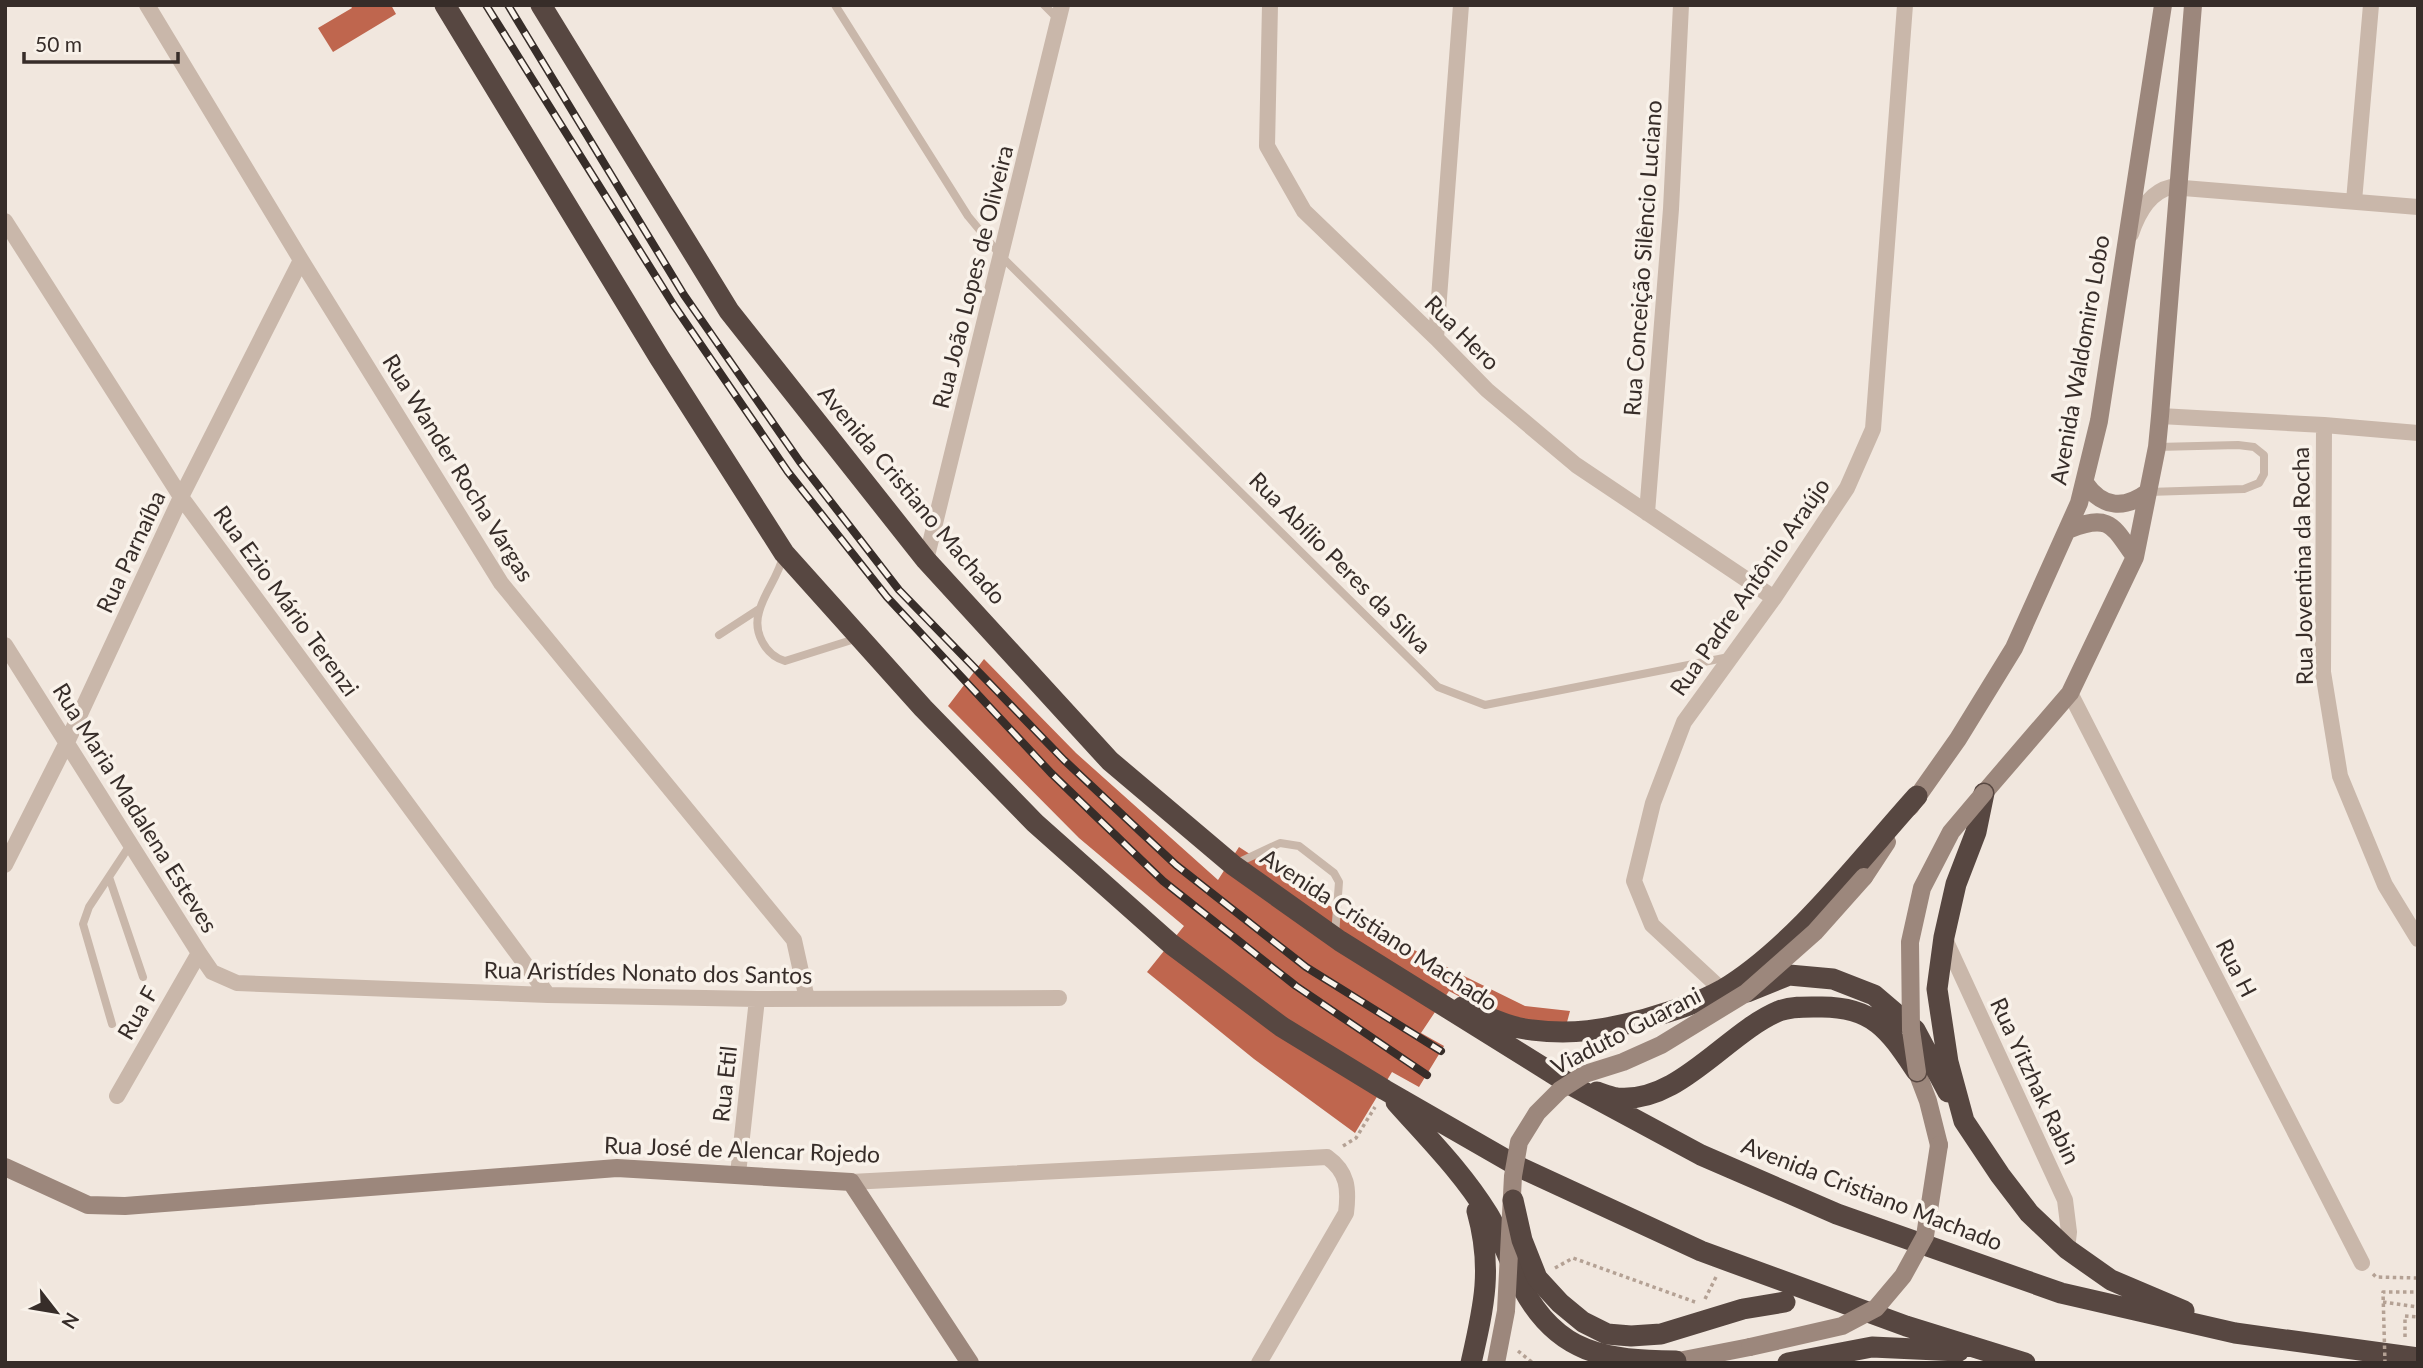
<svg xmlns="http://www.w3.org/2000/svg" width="2423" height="1368" font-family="Lato,sans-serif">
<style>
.building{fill:#bf664e}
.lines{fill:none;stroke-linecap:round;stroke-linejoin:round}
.path{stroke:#b4a194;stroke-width:3.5;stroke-dasharray:3.5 3.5;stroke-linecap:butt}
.lane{stroke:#c9b7aa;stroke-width:8}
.street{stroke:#c9b7aa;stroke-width:16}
.secondary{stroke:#9c877c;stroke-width:18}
.highway{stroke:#574741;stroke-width:21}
.rail-casing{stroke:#372d29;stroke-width:8}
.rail{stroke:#f9f2ea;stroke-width:5;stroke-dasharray:16;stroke-linecap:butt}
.path-bridge{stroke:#b4a194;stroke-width:3.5;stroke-dasharray:3.5 3.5;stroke-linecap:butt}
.secondary-bridge{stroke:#9c877c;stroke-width:18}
.highway-bridge{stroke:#574741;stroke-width:21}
.labels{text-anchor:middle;stroke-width:7;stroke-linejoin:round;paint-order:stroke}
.street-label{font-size:23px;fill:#372d29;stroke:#f9f2ea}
</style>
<rect width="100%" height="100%" fill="#f1e7de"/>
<path class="building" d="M350,5H391L396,14L333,52L318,28L352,8Z
M984,659L1076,753L1218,880L1239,847L1328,905L1464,976L1525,1006L1570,1011L1566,1026L1492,1014L1449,991L1421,1033L1444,1046L1419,1087L1392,1072L1355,1133L1254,1059L1147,972L1184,926L1079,838L948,706Z"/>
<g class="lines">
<path class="path" d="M1343,1146L1356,1138L1375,1107
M1555,1268L1573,1258L1695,1302
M2373,1274L2376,1277L2418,1278
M1705,1299L1716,1277
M2383,1302L2418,1307
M2405,1337V1316L2418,1317
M1518,1351L1533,1363"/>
<path class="lane" d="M835,5L968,216L1002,257L1438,687L1485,705L1729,657
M1044,5L1059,20
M2148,492L2244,489L2259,483L2264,474V455L2254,447L2238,445L2157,447
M783,556C779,576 764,592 759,612C753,632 765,655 785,661L858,638
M719,635L759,609
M1235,864L1280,843L1299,846L1334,873L1339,882L1335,935
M109,877L143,977
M112,1024L83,924L89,907L130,845"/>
<path class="street" d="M147,5L301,260L501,583L794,940L807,999
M1270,5L1267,146L1304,211L1436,338L1487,390L1576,465L1774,598
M2354,201L2371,5
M5,221L181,497L548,995
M2131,234C2138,213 2149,192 2171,187L2418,207
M1436,338L1461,5
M2160,416L2324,425L2418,433
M2324,425L2323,672L2340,776L2385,885L2418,939
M1647,513L1671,209L1681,5
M926,560L1062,5
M5,645L199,953L212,972L237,983L548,995L757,999L1059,998
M2070,693L2362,1263
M5,865L67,742L181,497L301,260
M1944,937L2065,1200L2069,1232L2067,1249
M1722,990L1652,925L1634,881L1653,803L1684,722L1774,598L1847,488L1873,429L1905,5
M117,1096L199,953
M738,1174L757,999
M851,1182L1327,1157C1348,1172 1349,1189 1346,1213L1259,1363"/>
<path class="secondary" d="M2085,483C2103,509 2125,509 2148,492
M2070,529C2111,513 2113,527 2135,557
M1984,793L2070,693L2135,557L2157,447L2160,416L2193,5
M1910,807L1958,739L2014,648L2079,503L2099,421L2163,5
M1864,877L1887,842
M1917,1072L1928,1101L1939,1145
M5,1167L88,1205L125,1206L617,1168L851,1182L970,1363
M1668,1363L1750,1347"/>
<path class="highway" d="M445,5L659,357L784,553L923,708L1035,823L1171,944L1282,1027L1385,1090L1519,1167L1701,1251L1906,1326L2025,1363
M541,5L729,311L926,560L1110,761L1233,865L1340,941L1571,1085L1701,1155L1837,1214L2061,1293L2235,1333L2418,1358
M1984,793L1976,832L1956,884L1944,937L1937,989L1948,1062L1964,1121L2000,1175L2029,1213L2067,1249L2111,1280L2184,1311
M1747,992L1789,975L1833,979L1874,995L1915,1030L1948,1092
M1462,1007C1484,1015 1509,1028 1532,1030C1572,1035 1605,1030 1642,1020C1669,1012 1697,1004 1722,990C1794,947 1861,858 1917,796
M1597,1092C1603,1094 1610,1097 1617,1098C1679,1104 1726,1033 1779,1011C1792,1006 1809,1007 1822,1007C1875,1007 1890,1032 1917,1072
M1396,1102C1428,1138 1463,1173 1488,1214C1502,1237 1510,1264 1522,1287C1558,1355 1606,1360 1676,1361
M1471,1363C1484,1306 1493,1268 1477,1211
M1788,1363L1872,1347L1959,1351"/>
<defs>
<path id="rail" d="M486,5L673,304L788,472L887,597L1051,773L1163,881L1296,986L1427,1075
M508,5L684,295L800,462L899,590L1064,760L1176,865L1306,967L1441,1051"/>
</defs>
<use href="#rail" class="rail-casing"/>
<use href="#rail" class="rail"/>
<path class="path-bridge" d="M2385,1363L2383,1292H2418"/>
<path class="secondary-bridge" d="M1917,1072L1911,1030L1910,942L1922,888L1951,832L1984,793
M1750,1347L1842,1326L1876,1308L1903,1276L1925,1236L1939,1145
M1496,1363L1506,1311L1513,1176L1519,1142L1537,1113L1560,1090L1585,1074L1623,1062L1661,1045L1746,993L1815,932L1864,877"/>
<path class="highway-bridge" d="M1513,1200L1522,1240L1537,1278L1560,1303L1583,1322L1607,1334L1631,1336L1661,1334L1743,1309L1785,1302"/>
</g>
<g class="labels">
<g class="street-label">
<text transform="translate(1643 258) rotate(-86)" y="8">Rua Conceição Silêncio Luciano</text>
<text transform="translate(973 277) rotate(-76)" y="8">Rua João Lopes de Oliveira</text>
<text transform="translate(1462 333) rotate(45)" y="8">Rua Hero</text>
<text transform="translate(2080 360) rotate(-80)" y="8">Avenida Waldomiro Lobo</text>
<text transform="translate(458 468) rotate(58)" y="8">Rua Wander Rocha Vargas</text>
<text transform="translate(912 495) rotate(50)" y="8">Avenida Cristiano Machado</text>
<text transform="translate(131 552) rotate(-65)" y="8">Rua Parnaíba</text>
<text transform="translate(1340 563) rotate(45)" y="8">Rua Abílio Peres da Silva</text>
<text transform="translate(2303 566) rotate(-91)" y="8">Rua Joventina da Rocha</text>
<text transform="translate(1750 587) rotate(-55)" y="8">Rua Padre Antônio Araújo</text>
<text transform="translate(286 601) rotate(54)" y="8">Rua Ezio Mário Terenzi</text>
<text transform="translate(135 808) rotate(58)" y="8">Rua Maria Madalena Esteves</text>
<text transform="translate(1379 930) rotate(33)" y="8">Avenida Cristiano Machado</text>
<text transform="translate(2236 968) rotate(63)" y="8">Rua H</text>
<text transform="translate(648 973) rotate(1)" y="8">Rua Aristídes Nonato dos Santos</text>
<text transform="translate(138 1013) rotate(-60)" y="8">Rua F</text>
<text transform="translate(1626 1031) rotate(-27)" y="8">Viaduto Guarani</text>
<text transform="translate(2035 1081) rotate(65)" y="8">Rua Yitzhak Rabin</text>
<text transform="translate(725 1084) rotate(-84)" y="8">Rua Etil</text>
<text transform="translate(742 1150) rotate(2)" y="8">Rua José de Alencar Rojedo</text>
<text transform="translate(1872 1194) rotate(21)" y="8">Avenida Cristiano Machado</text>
</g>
</g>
<rect width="2423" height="1368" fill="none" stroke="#372d29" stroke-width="14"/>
<g transform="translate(56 1312) rotate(121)" stroke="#f9f2ea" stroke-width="5" paint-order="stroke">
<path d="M0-5L12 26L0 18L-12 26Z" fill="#372d29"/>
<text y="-10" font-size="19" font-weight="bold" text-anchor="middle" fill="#372d29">N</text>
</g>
<path d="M24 52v10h154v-10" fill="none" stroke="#372d29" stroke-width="3.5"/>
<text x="35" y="52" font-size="21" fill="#372d29" stroke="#f9f2ea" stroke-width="5" paint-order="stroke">50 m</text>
</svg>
